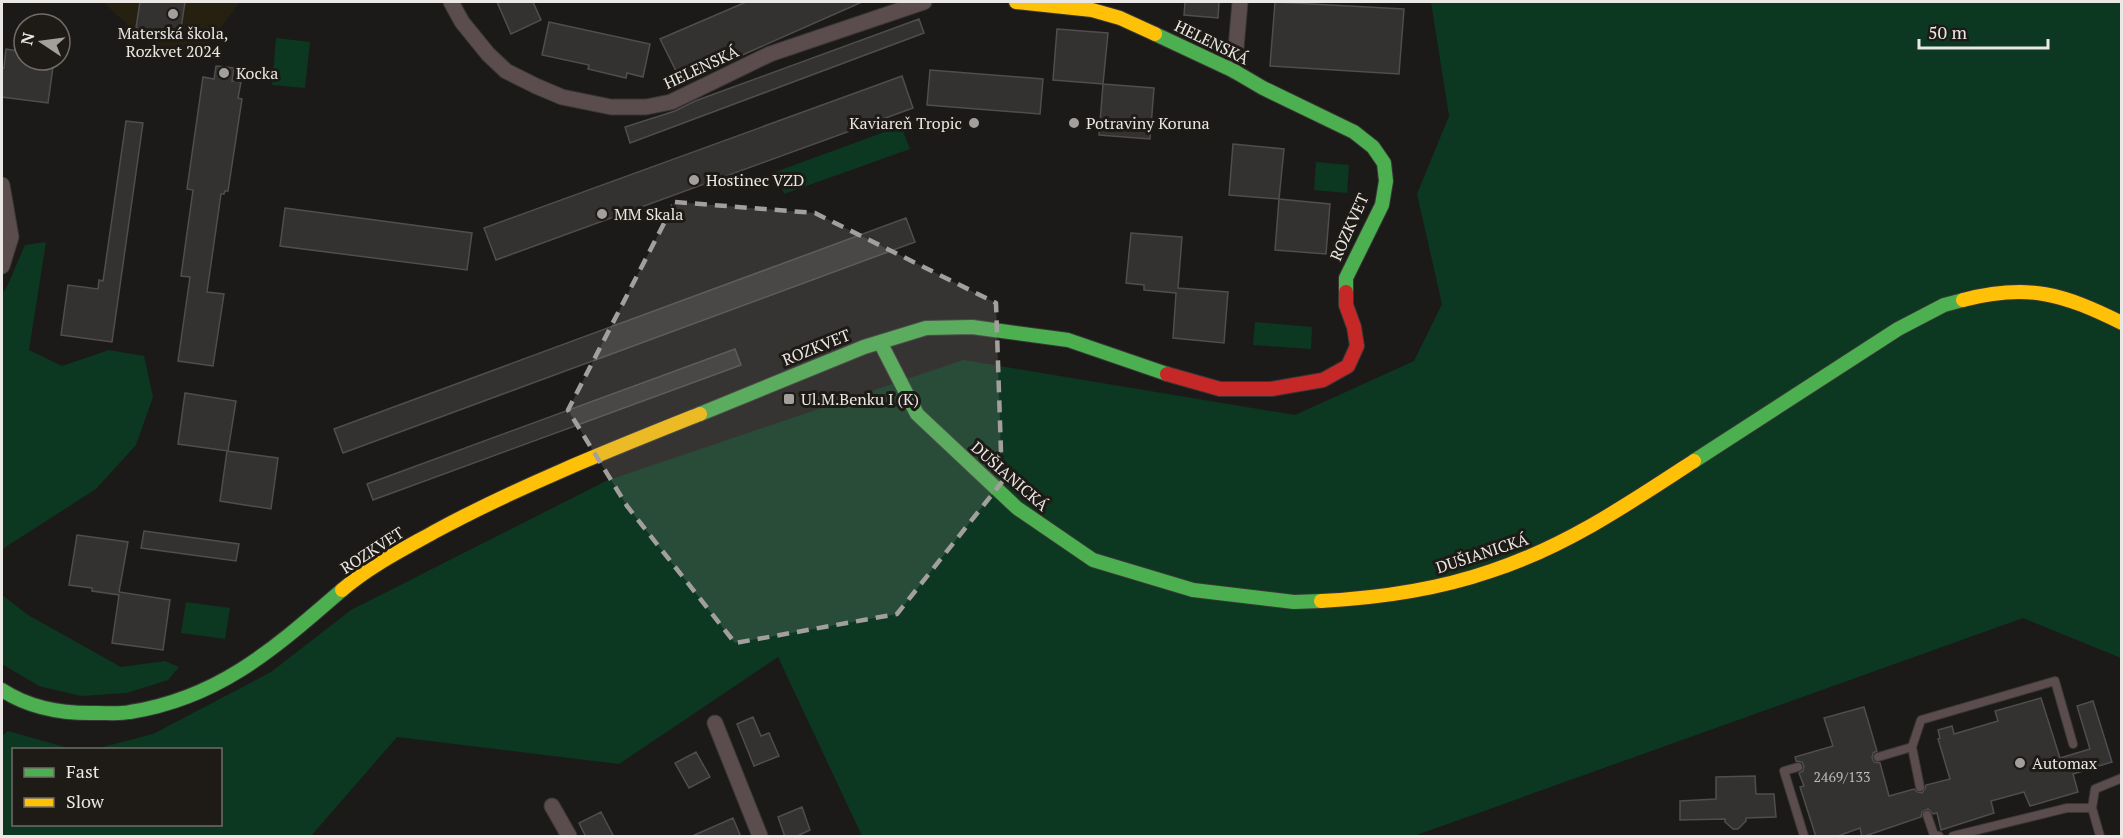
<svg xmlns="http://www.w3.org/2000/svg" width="2123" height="838" font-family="'PT Serif',serif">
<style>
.education{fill:#262011}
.green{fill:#0c3720}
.building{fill:#343231;stroke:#4f4d4d;stroke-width:1.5}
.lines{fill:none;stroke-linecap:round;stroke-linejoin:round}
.lane-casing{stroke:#383735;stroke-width:10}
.street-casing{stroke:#383735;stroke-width:17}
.fast-casing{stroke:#383735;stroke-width:16}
.slow-casing{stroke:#383735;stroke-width:16}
.jam-casing{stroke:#383735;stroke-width:16}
.lane{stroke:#5b4c4e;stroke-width:8}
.street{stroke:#5b4c4e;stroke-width:15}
.fast{stroke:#4caf50;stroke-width:14}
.slow{stroke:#ffc107;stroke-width:14}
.jam{stroke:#c62828;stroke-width:14}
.marked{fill:#a29f9d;fill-opacity:0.2;stroke:#a29f9d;stroke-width:4.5;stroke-dasharray:12 8;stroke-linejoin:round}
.poi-dot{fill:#a29f9d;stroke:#1e1a16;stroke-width:2}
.labels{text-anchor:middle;stroke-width:6;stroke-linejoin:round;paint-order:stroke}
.number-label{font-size:14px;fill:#bcbab7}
.poi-label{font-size:16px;fill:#eae7e4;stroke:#1e1a16;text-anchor:start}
.street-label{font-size:16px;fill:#eae7e4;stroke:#1e1a16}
</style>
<rect width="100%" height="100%" fill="#1c1a18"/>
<path class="education" d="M103,2H240L207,46H159L134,38L136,28L130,27Z"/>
<path class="green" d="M1431,2H2121V658L2023,618L1414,836H862L778,657L619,764L397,737L311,836H2V736L8,731L72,749L14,750V824H220V750L95,749L153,734L271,672L351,610L606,481L963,360L1295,415L1414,361L1442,304L1417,194L1449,116Z
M276,38L310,42L305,88L272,85Z
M901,126L910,149L784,194L775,172Z
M1316,162L1349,165L1347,193L1314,190Z
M46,242L29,350L62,366L109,350L144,356L153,397L136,445L96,489L4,548L2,553V292L6,289L25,245Z
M1255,322L1312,327L1311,349L1253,345Z
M2,595L28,615L121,667L165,661L179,667L168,680L127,693L81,696L39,686L2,664Z
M186,602L230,608L225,639L181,633Z"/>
<path class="building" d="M140,2H185L180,35L136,28Z
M497,2H533L541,20L511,34Z
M746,2H862L731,60L680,79L660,39Z
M1185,2H1219L1218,18L1184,15Z
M1275,2L1404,9L1399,74L1270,66Z
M919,19L924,33L630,143L625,127L675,111L695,101Z
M549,22L650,44L643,77L627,73L626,78L588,69L589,65L542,55Z
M1057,29L1108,33L1103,84L1053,80Z
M6,49L24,52V60H54L48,103L2,97V68H4Z
M216,66L234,68L232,81L241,82L238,98L242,99L228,191H225L224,194H221L207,292L224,294L213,366L178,361L190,277L181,276L193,190L187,189L203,77L214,79Z
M930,70L1043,79L1040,114L927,105Z
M902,76L913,108L496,260L484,228Z
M1103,84L1154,88L1150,139L1099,135Z
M126,121L143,123L112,342L61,335L68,285L98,289L99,280L103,281Z
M1233,144L1284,149L1279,199L1330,204L1326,254L1275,250L1279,199L1229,195Z
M285,208L472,233L467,270L280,246Z
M906,218L915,242L343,453L334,429Z
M1131,233L1182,237L1178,288L1228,292L1224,343L1173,338L1176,293L1144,290V285L1126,283Z
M735,349L741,365L373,500L367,484Z
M185,393L236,401L228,451L178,444Z
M227,451L278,458L271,509L220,501Z
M144,531L239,544L236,561L141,548Z
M77,535L128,542L119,592L170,600L163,650L112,643L119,595L92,591V588L69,585Z
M2041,698L2060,758L2090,749L2077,706L2093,701L2112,762L2073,774L2078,792L2030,806L2024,792L1991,801L1994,813L1941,830L1937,813L1933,814L1928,809L1922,812L1921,817L1862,837L1860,828L1835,837H1816L1800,787L1804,786L1799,773L1803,771L1804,766L1802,762L1796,761L1795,757L1833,746L1824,718L1864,707L1877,751L1873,753L1872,758L1874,762L1880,763L1889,796L1914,789L1918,792L1922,793L1925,789L1926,785L1950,779L1938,739L1940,738L1938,730L1952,726L1954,734L1998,721L1995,711Z
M753,717L761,736L769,733L779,756L754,766L737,724Z
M696,752L710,777L689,788L675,763Z
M1755,776L1756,794H1774L1776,817L1746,818V821L1738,829H1733L1725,822V819L1680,820V801L1716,799V777Z
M802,807L810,830L795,837H785L778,817Z
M601,812L614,837H586L579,823Z
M733,818L741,837H690Z"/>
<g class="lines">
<defs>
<path id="lane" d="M1878,757L1912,747
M1798,767L1784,771L1804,836
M1920,787L1912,747L1921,720L2055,681L2073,744
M2092,808L2100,836
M1927,815L1934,835L1939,836
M1953,836L2067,808H2092L2095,789L2122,778"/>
<path id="street" d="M451,2L462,22L488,54L506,71L536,86L562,97L611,107H646L671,102L770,54L924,2
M1234,71L1240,2
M2,185L11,237L2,266
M715,723L760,836
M552,806L569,836"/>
<path id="fast" d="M1155,34L1234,71L1263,88L1354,132L1373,147L1384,163L1386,181L1382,205L1346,278V292
M880,342L917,414L1017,508L1093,560L1193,590L1294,602L1321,601
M700,414L864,347L926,328L972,327L1068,340L1167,374
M1694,461L1898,329L1944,305L1963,300
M2,690C31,709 64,714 98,713C109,713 120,714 130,712C220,698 276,647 342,590"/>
<path id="slow" d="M1016,2L1092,10L1120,18L1155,34
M1963,300C2029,283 2063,294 2122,323
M342,590C370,566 402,550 434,532C519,486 610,450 700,414
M1321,601C1379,598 1436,590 1491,571C1565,547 1630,503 1694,461"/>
<path id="jam" d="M1167,374L1220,389H1271L1323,380L1348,366L1357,346L1354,327L1346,305V292"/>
</defs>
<use href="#lane" class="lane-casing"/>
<use href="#street" class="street-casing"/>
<use href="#fast" class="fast-casing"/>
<use href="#slow" class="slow-casing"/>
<use href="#jam" class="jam-casing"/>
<use href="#lane" class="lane"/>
<use href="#street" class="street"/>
<use href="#fast" class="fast"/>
<use href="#slow" class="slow"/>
<use href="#jam" class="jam"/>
</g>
<path class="marked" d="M675,202L815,213L996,303L1002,482L897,614L735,643L627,506L568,410Z"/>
<g class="poi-dot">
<circle cx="173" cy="14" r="6"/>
<circle cx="224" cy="73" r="6"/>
<circle cx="974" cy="123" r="6"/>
<circle cx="1074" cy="123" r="6"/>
<circle cx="694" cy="180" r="6"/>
<circle cx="602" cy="214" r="6"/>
<rect x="783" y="393" width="12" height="12" rx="3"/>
<circle cx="2020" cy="763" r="6"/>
</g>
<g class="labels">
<g class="number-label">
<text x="1842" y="782">2469/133</text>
</g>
<g class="poi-label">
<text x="173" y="39" text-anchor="middle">Materská škola,<tspan x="173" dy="18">Rozkvet 2024</tspan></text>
<text x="236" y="79">Kocka</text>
<text x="962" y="129" text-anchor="end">Kaviareň Tropic</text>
<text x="1086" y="129">Potraviny Koruna</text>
<text x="706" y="186">Hostinec VZD</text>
<text x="614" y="220">MM Skala</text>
<text x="801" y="405">Ul.M.Benku I (K)</text>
<text x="2032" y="769">Automax</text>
</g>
<g class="street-label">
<text transform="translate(1212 42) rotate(26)" y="6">HELENSKÁ</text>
<text transform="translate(701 67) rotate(-25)" y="6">HELENSKÁ</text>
<text transform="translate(1349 227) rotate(-66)" y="6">ROZKVET</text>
<text transform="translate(816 347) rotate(-22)" y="6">ROZKVET</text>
<text transform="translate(1010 476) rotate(41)" y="6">DUŠIANICKÁ</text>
<text transform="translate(372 550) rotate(-33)" y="6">ROZKVET</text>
<text transform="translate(1482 553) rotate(-18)" y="6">DUŠIANICKÁ</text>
</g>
</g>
<rect width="2123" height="838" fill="none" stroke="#eae7e4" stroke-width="6"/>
<rect x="12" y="748" width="210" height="78" fill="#1e1a16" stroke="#706c68" stroke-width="1.5"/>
<rect x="24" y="768" width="30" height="9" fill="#4caf50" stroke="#706c68" stroke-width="1.5"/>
<text x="66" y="778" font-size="18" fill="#eae7e4">Fast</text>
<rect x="24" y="798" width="30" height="9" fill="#ffc107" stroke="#706c68" stroke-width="1.5"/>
<text x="66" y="808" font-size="18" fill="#eae7e4">Slow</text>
<g transform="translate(42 42) rotate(283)"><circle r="28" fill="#1e1a16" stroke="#706c68" stroke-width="1.5"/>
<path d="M0-4.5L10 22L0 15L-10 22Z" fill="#a29f9d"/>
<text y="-9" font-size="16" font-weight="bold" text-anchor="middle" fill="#eae7e4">N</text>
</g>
<path d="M1919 39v9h129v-9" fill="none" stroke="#eae7e4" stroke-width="3"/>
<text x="1928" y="39" font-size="18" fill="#eae7e4" stroke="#1e1a16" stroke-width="4.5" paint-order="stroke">50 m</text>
</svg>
